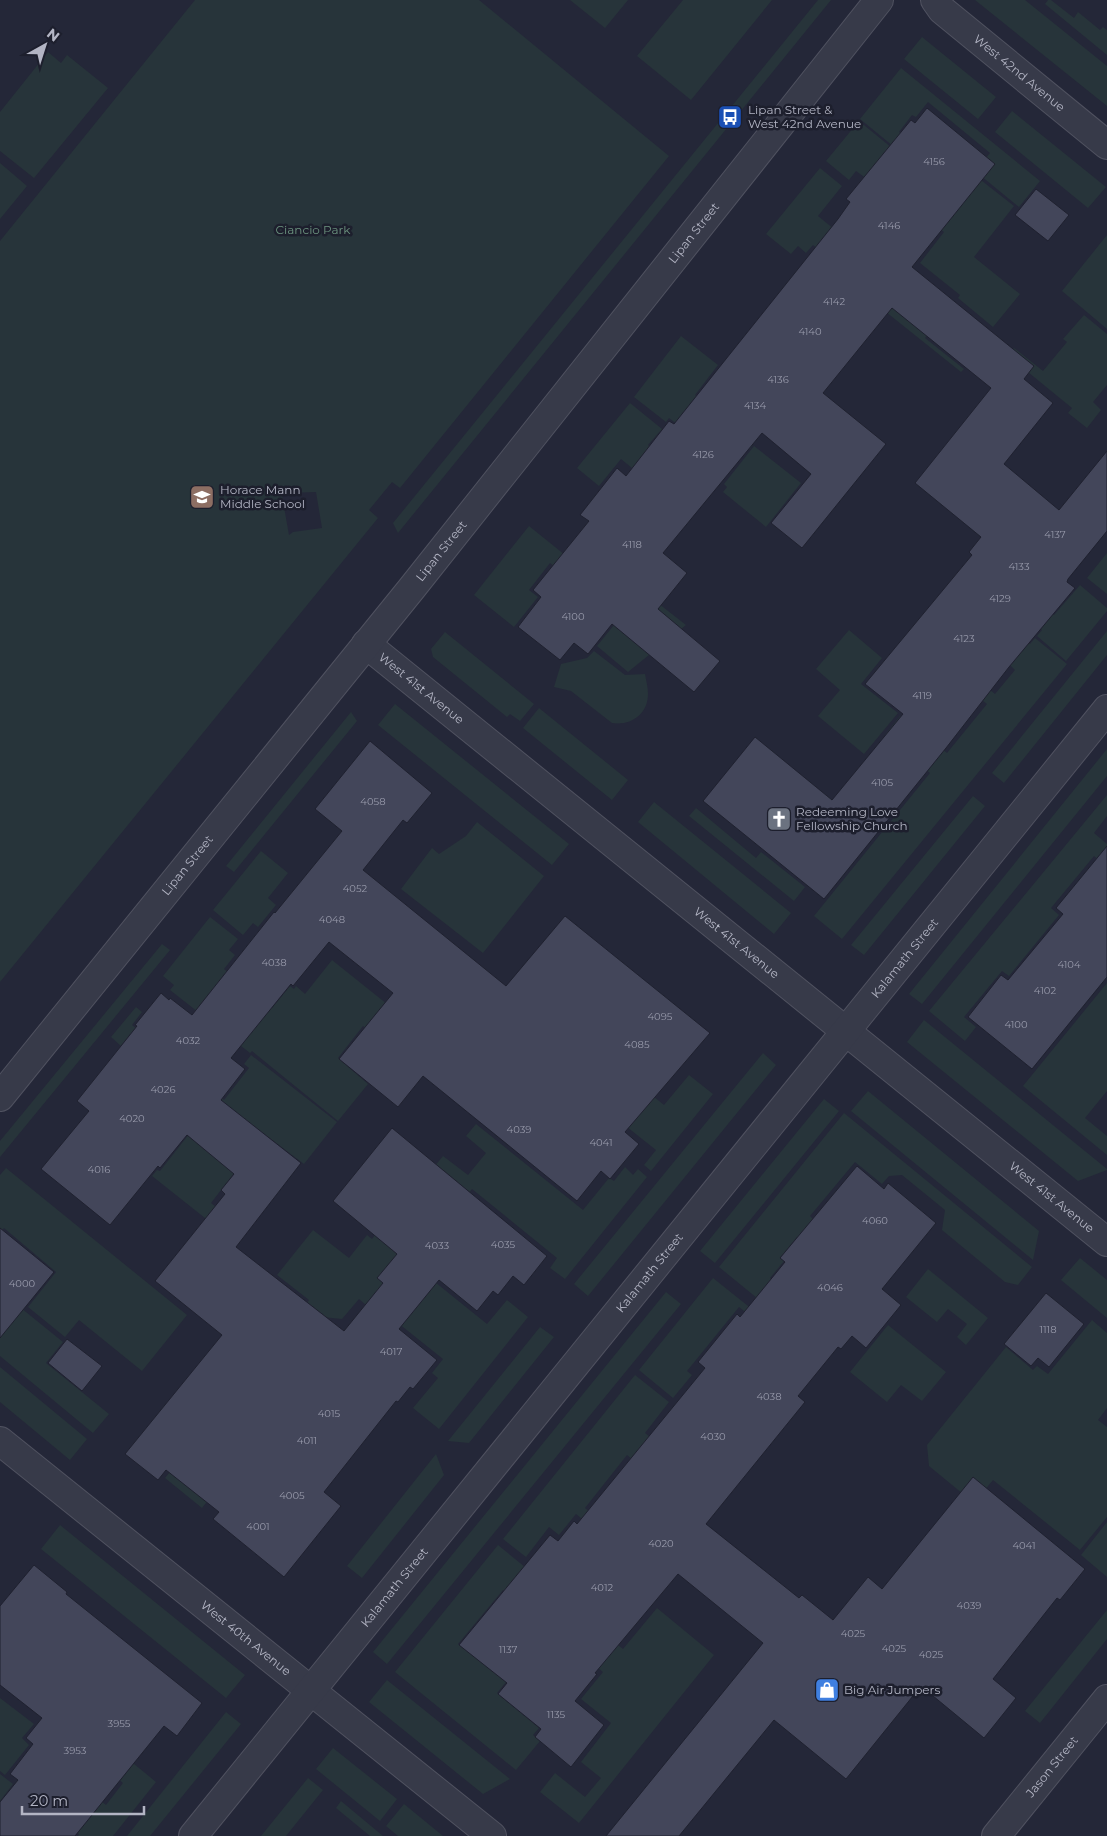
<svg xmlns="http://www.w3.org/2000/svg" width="1107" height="1836" font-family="Montserrat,sans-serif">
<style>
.green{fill:#27343a;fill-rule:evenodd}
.building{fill:#43465a;stroke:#1f212f}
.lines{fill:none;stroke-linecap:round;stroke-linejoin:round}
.minor-casing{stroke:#505260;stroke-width:30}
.minor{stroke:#373a49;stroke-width:28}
.labels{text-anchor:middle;stroke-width:5;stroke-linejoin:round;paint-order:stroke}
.number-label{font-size:10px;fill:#9799aa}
.street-label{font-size:12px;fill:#b3b5c4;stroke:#1d1f2d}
.poi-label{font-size:12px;fill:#b3b5c4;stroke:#1d1f2d;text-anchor:start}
.park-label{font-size:12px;fill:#6c937f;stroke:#1d1f2d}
</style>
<rect width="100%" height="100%" fill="#242738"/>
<path class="green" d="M195,0H479L669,156L400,488L392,482L369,510L378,518L0,982V241ZM281,490L286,493L316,492L322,528L293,532L289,535Z
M570,0H628L605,28Z
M683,0H772L691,100L637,56Z
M818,0H831L398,533L393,523Z
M975,0H1025L1107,66V106Z
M1048,0H1051L1074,18L1078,12L1100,30L1103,27L1107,30V55L1045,4Z
M922,37L996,97L978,119L904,59Z
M48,52L61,63L67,55L108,88L34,178L0,151V112Z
M901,68L1040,181L1019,207L975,171L990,153L928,102L916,117L912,115L899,132L903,136L893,146L860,119Z
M1012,111L1106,187L1088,208L995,132Z
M859,121L892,148L867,179L856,171L849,180L826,161Z
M0,163L27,186L0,219Z
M820,168L842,186L818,216L942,317L925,338L964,369L961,372L881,308L884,303L813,245L806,253L798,246L791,254L766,234Z
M977,177L1014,206L974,257L1020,294L993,327L958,298L960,295L920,263L944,232L921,213Z
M1107,235V329L1062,291Z
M1084,315L1107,334V385L1093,402L1101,410L1087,428L1068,413L1072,408L1007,355L1014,348L1043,371L1067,342L1063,339Z
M681,336L718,365L695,395L754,443L750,449L695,405L678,425L669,418L666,422L634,397Z
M630,403L662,429L648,445L659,454L676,504L621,459L599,486L577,468Z
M754,446L801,483L766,527L723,492L727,487L724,484Z
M529,526L570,559L560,571L550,563L529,590L538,597L514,627L474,595Z
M594,553L686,625L628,672L597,646L631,604Z
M1107,553V594L1087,578Z
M1080,585L1107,608V611L1066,661L1037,636L1042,630L1037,625L1048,611L1054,615Z
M849,630L882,658L861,684L898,713L864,754L818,716L840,690L816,669Z
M1107,631V655L1004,783L992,773Z
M445,632L534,704L520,721L510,714L507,717L433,657L431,649Z
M920,633L995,694L1015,670L1008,663L1026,641L1030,644L1035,638L1067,664L842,939L814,916L930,773L885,735L900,716L947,753L987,704L912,643Z
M594,651L625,675L645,674C646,680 648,687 648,694C648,714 631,726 612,723L571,691L554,687L561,664L587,658Z
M395,704L569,844L552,865L378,725Z
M539,708L628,780L612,800L523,728Z
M351,712L357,721L234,872L226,866Z
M1107,749V776L922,1004L909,994Z
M1107,795V816L1094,833L1107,844V866L1094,856L1051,908L1059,915L1009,976L1002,971L964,1017L976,1027L965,1041L929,1011Z
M973,796L985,806L864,955L851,945Z
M654,802L791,913L774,934L638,822Z
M696,808L756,858L761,852L805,887L794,901L689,816Z
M477,822L544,876L483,953L401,889L432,848L439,854L466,836Z
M261,851L288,873L268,898L276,905L258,927L253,923L243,935L213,910Z
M210,917L238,939L229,950L235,955L224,969L272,1008L290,986L294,989L296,986L305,994L332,960L387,1004L367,1029L363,1026L338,1058L368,1084L338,1121L252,1051L250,1053L170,990L174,985L163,976Z
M162,944L170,950L0,1157V1141Z
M1107,983V1091L1085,1118L1107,1136V1155L1023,1086Z
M136,1007L142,1012L132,1025L204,1083L130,1034L121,1046L111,1037Z
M924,1020L1107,1169V1170L1078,1181L907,1042Z
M561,1022L664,1105L689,1075L713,1094L651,1171L644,1165L656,1150L598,1104Z
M763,1053L776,1065L588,1296L574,1284Z
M251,1055L337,1122L304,1164L264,1134L211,1203L244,1229L234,1241L152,1176L157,1170L160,1171L219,1096L224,1100L249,1068L244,1064Z
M868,1091L1039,1231L1033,1260L851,1111Z
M824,1099L839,1111L715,1263L700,1251Z
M844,1113L1032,1267L1018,1285L1005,1282L942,1230L945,1210L902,1175L889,1176L882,1184L855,1162L810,1216L815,1221L800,1240L797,1237L780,1258L784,1261L770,1278L800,1303L785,1321L719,1267Z
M476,1124L583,1210L609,1178L614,1181L625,1167L633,1175L638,1169L647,1177L565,1279L550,1268L557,1258L472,1189L467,1195L417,1188L443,1156L468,1175L486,1153L466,1136Z
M6,1168L187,1315L142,1371L79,1320L65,1337L28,1307L56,1272L4,1228L0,1232V1175Z
M407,1195L394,1249L487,1324L507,1300L528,1317L439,1429L413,1408L438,1378L432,1373L443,1359L383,1311L378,1315L359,1299L342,1319L322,1317L306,1304L309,1300L277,1275L313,1230L349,1258L367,1235L372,1239Z
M1080,1258L1107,1280V1318L1061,1280Z
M928,1269L988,1318L966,1345L957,1337L967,1324L948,1309L937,1322L906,1297Z
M713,1278L772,1325L768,1330L739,1307L687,1371L692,1375L673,1398L639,1370Z
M666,1292L681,1304L387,1664L373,1652Z
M21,1308L63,1342L46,1363L109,1414L93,1433L0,1356V1335Z
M1092,1320L1107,1333V1408L1098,1420L1107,1427V1517L1080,1550L993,1480L974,1503L929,1466L927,1445L1006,1347L1033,1370L1037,1366L1048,1374Z
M888,1325L946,1372L922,1401L901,1385L887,1402L850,1372Z
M540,1327L554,1337L469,1443L448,1441Z
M0,1367L87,1439L70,1460L0,1402Z
M635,1375L669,1402L645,1433L724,1496L659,1481L627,1455L585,1508L662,1571L656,1578L576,1514L559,1535L549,1527L526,1557L503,1539Z
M194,1443L230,1472L202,1508L165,1478Z
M436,1454L444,1475L362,1578L347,1566Z
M1107,1522V1577L1081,1555Z
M60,1525L245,1675L226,1698L41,1549Z
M498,1545L557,1593L561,1636L503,1590L458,1644L481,1662L511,1676L497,1693L539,1728L533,1735L540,1741L516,1770L395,1672Z
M657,1608L714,1655L579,1823L540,1792L555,1773L585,1797L601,1778L581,1762L611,1723L581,1699L603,1672L562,1639H610L623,1649Z
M1107,1610V1639L1040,1723L1025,1711Z
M387,1680L510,1779L483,1794L369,1702Z
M0,1698L34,1724L22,1738L29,1745L5,1775L0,1771Z
M226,1712L241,1724L150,1836H127Z
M333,1748L397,1799L380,1821L316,1769Z
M44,1756L106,1805L123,1783L115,1776L128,1759L156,1782L113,1836H78L79,1834L19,1788Z
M0,1774L13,1784L0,1801Z
M308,1778L323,1790L286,1836H261Z
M341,1801L383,1836H370L336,1808Z
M404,1804L443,1836H398L386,1826Z"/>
<path class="building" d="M927,108L995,164L912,267L1034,366L1024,379L1053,403L1004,464L1059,510L1107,451V531L1068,579L1067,582L1075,588L1009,667L946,748L824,899L703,801L755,737L832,800L903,714L865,684L972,555L969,552L981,537L915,483L991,388L892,308L823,393L886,444L802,548L771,523L811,474L762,433L663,553L687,573L658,609L720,661L694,692L612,624L588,654L574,643L560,660L518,627L541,597L533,590L589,521L580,515L617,468L626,476L669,421L674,424L838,219L850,202L846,199L911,120L915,123Z
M1036,189L1069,215L1048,241L1015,215Z
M370,741L432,793L407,823L403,820L363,870L506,986L565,916L710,1033L625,1132L639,1144L610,1179L601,1171L577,1201L423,1076L398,1107L339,1059L393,993L329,942L293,986L291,984L231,1058L245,1069L221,1100L301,1163L236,1247L344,1331L383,1283L377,1278L397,1254L333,1201L392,1128L547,1256L524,1285L513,1276L498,1295L493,1291L477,1311L439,1280L399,1329L437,1360L413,1389L410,1387L398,1402L396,1401L324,1492L341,1506L284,1577L213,1519L219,1512L166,1470L158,1480L125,1454L222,1335L155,1281L225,1194L221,1190L234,1174L187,1135L160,1168L158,1166L110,1225L41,1169L89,1111L77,1101L137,1026L135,1025L161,993L169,1000L170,998L192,1015L274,912L275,913L342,831L315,809Z
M1107,846V977L1032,1069L968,1017L1001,975L1008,980L1063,914L1056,908Z
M857,1166L884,1189L888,1183L936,1223L882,1289L901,1305L866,1348L852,1336L841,1349L838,1347L798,1396L805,1402L706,1524L799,1598L802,1595L833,1620L868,1577L882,1589L973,1477L1085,1569L1060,1600L1057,1598L993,1679L1016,1698L984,1738L921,1686L846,1779L774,1720L679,1836H606L763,1643L678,1574L595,1673L597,1674L575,1701L604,1725L571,1767L535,1737L541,1729L498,1694L507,1683L459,1645L550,1535L558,1541L574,1521L577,1524L705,1368L698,1362L737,1314L740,1317L785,1262L780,1258Z
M0,1228L54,1272L0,1338Z
M1046,1293L1084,1324L1049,1367L1038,1358L1031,1366L1004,1344Z
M67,1339L102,1366L82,1391L48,1363Z
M34,1565L67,1592L66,1594L202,1703L177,1736L164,1726L75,1836H0V1802L18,1780L10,1774L33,1744L26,1738L42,1718L0,1685V1606Z"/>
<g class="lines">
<defs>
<g id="minor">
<path id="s1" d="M935,0L942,10L1107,145"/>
<path id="s2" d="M366,644L1107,1242"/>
<path id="s3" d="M0,1097L412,588L879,0"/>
<path id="s4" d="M0,1441L492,1836"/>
<path id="s5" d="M193,1836L1107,709"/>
<path id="s6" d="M996,1836L1107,1699"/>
</g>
</defs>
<use href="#minor" class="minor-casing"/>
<use href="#minor" class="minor"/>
</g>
<defs>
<symbol id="bus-square" viewBox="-11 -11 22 22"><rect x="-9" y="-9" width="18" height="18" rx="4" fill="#1a4fb4" stroke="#1d1f2d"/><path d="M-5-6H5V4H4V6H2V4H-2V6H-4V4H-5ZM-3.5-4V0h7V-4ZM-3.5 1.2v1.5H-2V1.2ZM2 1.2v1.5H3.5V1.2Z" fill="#fff"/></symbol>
<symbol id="school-square" viewBox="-11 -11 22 22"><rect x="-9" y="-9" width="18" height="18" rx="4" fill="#8d6e63" stroke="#1d1f2d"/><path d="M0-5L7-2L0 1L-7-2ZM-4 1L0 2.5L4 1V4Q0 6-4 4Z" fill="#fff"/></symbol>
<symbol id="church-square" viewBox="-11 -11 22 22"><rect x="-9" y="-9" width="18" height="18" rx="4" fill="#6b7280" stroke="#1d1f2d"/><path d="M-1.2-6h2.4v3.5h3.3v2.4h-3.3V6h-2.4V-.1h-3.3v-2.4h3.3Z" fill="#fff"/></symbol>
<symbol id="shop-square" viewBox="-11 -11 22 22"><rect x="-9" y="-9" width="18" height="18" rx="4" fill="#3f7fe0" stroke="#1d1f2d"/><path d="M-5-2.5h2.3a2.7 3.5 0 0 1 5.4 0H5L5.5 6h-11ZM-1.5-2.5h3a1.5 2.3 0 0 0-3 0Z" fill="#fff"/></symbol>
</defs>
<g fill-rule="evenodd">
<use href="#bus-square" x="716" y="103" width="28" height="28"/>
<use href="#school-square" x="188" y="483" width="28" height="28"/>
<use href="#church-square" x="765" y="805" width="28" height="28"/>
<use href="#shop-square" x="813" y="1676" width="28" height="28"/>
</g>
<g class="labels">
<g class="number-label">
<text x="934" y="165">4156</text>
<text x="889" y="229">4146</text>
<text x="834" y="305">4142</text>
<text x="810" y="335">4140</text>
<text x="778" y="383">4136</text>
<text x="755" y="409">4134</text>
<text x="703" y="458">4126</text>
<text x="1055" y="538">4137</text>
<text x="632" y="548">4118</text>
<text x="1019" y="570">4133</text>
<text x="1000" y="602">4129</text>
<text x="573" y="620">4100</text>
<text x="964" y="642">4123</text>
<text x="922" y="699">4119</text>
<text x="882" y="786">4105</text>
<text x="373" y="805">4058</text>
<text x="355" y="892">4052</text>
<text x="332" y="923">4048</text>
<text x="274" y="966">4038</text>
<text x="1069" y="968">4104</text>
<text x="1045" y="994">4102</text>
<text x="660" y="1020">4095</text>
<text x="1016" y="1028">4100</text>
<text x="188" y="1044">4032</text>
<text x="637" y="1048">4085</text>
<text x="163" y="1093">4026</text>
<text x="132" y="1122">4020</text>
<text x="519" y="1133">4039</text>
<text x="601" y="1146">4041</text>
<text x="99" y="1173">4016</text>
<text x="875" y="1224">4060</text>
<text x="503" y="1248">4035</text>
<text x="437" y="1249">4033</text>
<text x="22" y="1287">4000</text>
<text x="830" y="1291">4046</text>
<text x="1048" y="1333">1118</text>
<text x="391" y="1355">4017</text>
<text x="769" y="1400">4038</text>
<text x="329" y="1417">4015</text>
<text x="713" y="1440">4030</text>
<text x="307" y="1444">4011</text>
<text x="292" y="1499">4005</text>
<text x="258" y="1530">4001</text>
<text x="661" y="1547">4020</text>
<text x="1024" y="1549">4041</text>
<text x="602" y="1591">4012</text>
<text x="969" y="1609">4039</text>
<text x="853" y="1637">4025</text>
<text x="894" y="1652">4025</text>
<text x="508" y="1653">1137</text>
<text x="931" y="1658">4025</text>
<text x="556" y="1718">1135</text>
<text x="119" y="1727">3955</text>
<text x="75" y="1754">3953</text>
</g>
<g class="street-label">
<text dy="4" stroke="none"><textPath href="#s1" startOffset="112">West 42nd Avenue</textPath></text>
<text dy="4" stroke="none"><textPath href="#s3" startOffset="1108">Lipan Street</textPath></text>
<text dy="4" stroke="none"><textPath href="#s3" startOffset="702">Lipan Street</textPath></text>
<text dy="4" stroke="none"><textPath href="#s2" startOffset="71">West 41st Avenue</textPath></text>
<text dy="4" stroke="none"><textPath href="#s3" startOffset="298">Lipan Street</textPath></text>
<text dy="4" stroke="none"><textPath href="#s2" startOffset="476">West 41st Avenue</textPath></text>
<text dy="4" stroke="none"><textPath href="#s5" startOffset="1130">Kalamath Street</textPath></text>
<text dy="4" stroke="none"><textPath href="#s2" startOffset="881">West 41st Avenue</textPath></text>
<text dy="4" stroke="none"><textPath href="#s5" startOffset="725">Kalamath Street</textPath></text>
<text dy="4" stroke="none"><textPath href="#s5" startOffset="320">Kalamath Street</textPath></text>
<text dy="4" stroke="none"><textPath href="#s4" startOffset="315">West 40th Avenue</textPath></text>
<text dy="4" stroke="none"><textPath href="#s6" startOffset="89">Jason Street</textPath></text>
</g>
<g class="poi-label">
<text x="748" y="114">Lipan Street &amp;<tspan x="748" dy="14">West 42nd Avenue</tspan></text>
<text x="220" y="494">Horace Mann<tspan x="220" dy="14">Middle School</tspan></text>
<text x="796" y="816">Redeeming Love<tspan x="796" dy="14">Fellowship Church</tspan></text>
<text x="844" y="1694">Big Air Jumpers</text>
</g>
<g class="park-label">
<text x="313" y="234">Ciancio Park</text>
</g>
</g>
<g transform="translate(45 45) rotate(39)" stroke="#1d1f2d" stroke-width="4" paint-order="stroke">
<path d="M0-4L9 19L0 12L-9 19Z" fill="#b3b5c4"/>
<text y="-8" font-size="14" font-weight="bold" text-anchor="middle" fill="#b3b5c4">N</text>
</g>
<path d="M22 1806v8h122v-8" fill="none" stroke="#b3b5c4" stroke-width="2.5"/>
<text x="30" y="1806" font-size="15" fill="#b3b5c4" stroke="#1d1f2d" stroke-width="4" paint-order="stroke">20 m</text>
</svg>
